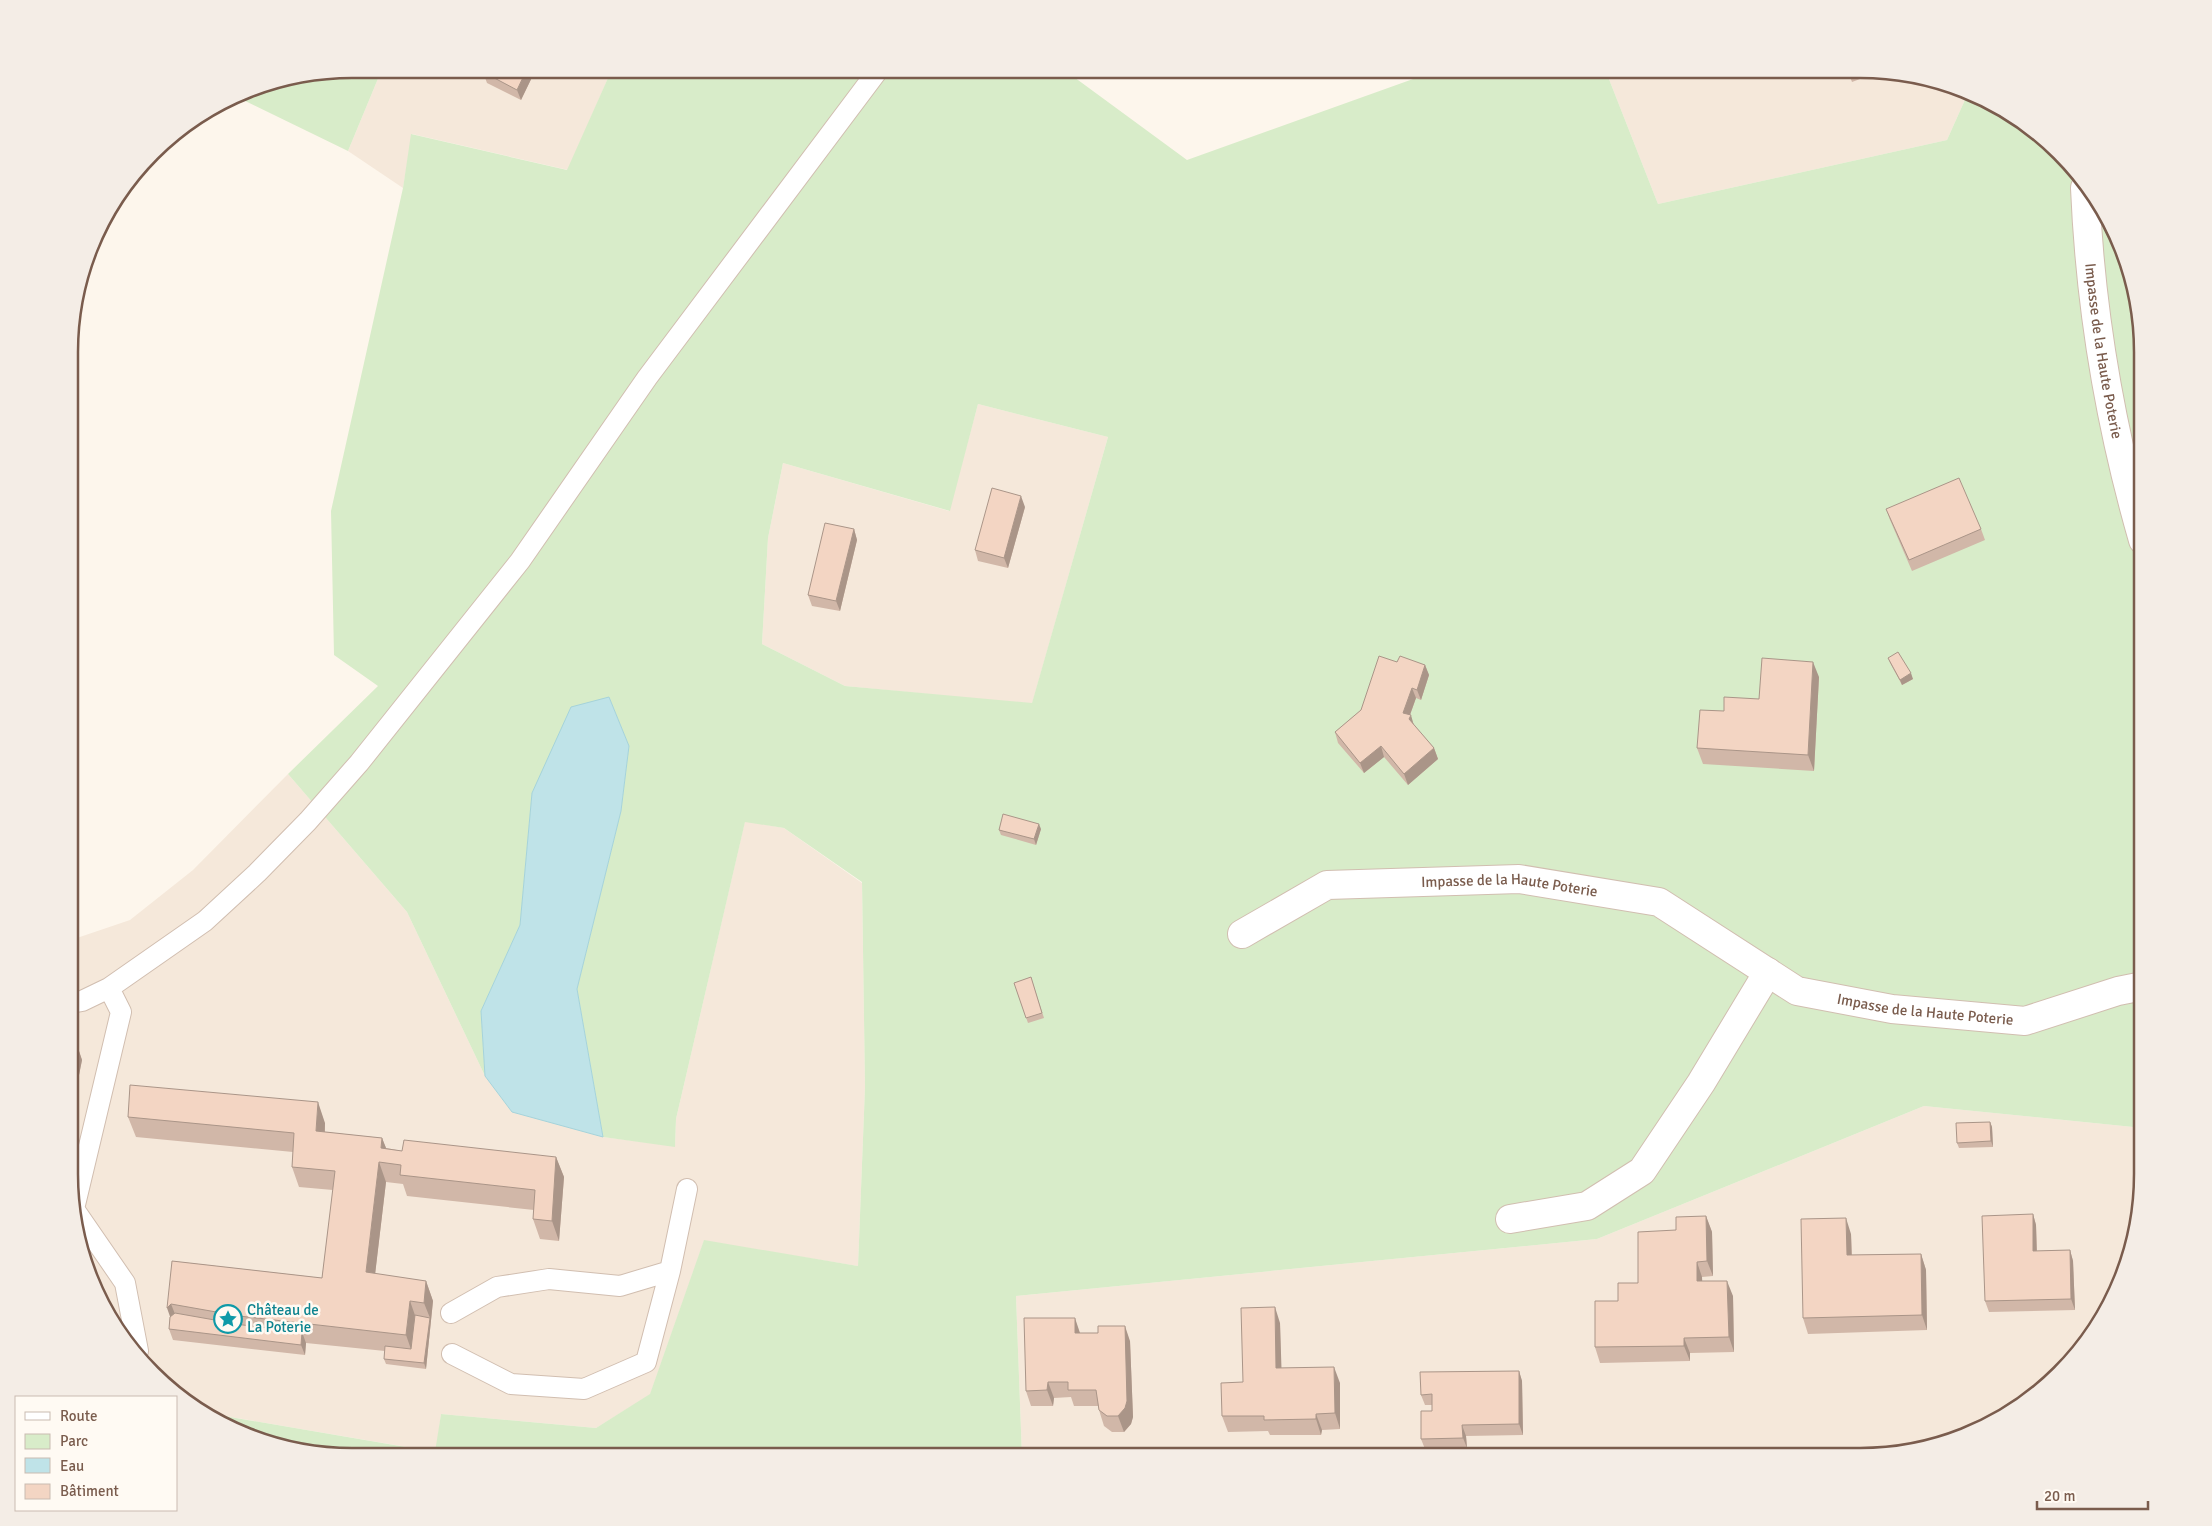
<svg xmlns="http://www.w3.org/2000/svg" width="2212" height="1526" font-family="Signika,sans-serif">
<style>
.residential{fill:#f5e8da}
.green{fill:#d8ecc9;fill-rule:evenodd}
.water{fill:#bfe3e8;stroke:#a5d3da}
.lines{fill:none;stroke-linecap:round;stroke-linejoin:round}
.lane-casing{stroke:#d1beb0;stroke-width:22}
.street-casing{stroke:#d1beb0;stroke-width:30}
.lane{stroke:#fff;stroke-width:20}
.street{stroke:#fff;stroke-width:28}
.wall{fill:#d1b7a8}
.shaded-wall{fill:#aa9588}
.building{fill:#f3d5c3;stroke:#aa9588}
.labels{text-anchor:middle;stroke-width:5;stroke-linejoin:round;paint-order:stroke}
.street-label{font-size:15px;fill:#7a5c4d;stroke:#fffaf3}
.culture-label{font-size:15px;fill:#0d838f;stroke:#fffaf3;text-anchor:start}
.rim{fill:none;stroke:#7a5c4d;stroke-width:2.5}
</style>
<rect width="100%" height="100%" fill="#fdf6ec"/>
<path class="residential" d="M382,69H612L568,170L412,134L403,188L348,151Z
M1605,69H1879L1952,84L1968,93L1947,140L1658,204Z
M978,404L1108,437L1032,704L845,686L762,644L768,538L783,463L949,511Z
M288,774L407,912L485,1076L512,1112L603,1137L675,1146L676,1119L745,821L784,828L862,883L865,1087L858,1266L704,1241L650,1395L596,1428L441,1414L436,1452L207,1413L180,1399L107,1316L71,1211V940L130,920L193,870Z
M1924,1106L2143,1128V1193L2128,1266L2085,1346L2047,1387L1986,1428L1933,1448L1861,1457H1022L1016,1296L1597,1239Z"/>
<path class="green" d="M352,69H382L348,151L235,96L244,90Z
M612,69H1063L1187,160L1441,69H1605L1658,204L1947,140L1968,93L2032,127L2105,210L2134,278L2143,333V1128L1924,1106L1597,1239L1016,1296L1022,1457H333L260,1442L207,1413L435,1452L441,1414L596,1428L650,1394L704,1240L858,1266L865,1087L862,882L784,828L745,822L676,1119L675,1147L603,1137L577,989L621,811L629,746L609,697L532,793L520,925L481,1011L485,1076L407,912L288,774L378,686L334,655L331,511L403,188L411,134L567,170ZM978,404L1108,437L1032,703L845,686L762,644L768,538L783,463L950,511Z"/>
<path class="water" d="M609,697L629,746L621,811L577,989L603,1137L512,1112L485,1076L481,1011L520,925L532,793L571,707Z"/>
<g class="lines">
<defs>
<path id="lane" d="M71,1003L82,1001L109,988L205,921L257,873L308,821L359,763L520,561L647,378L879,69
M71,1208L74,1209L121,1012L109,988
M74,1209L125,1283L138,1351
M451,1313L497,1287L549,1279L620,1286L670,1271
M452,1354L511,1384L584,1389L646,1362L670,1271L687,1189"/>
<g id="street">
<path id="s1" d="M2085,188C2090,306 2110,426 2143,540"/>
<path id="s2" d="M1242,934L1327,885L1519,879L1659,902L1797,991L1892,1009L2025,1021L2118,991L2143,986"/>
<path d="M1510,1219L1587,1206L1642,1171L1701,1083L1768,972"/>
</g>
</defs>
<use href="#lane" class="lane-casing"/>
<use href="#street" class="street-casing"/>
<use href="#lane" class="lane"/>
<use href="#street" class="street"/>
</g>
<path class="wall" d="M485,69H536L521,100L487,83L483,72Z
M1847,69H1879L1884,70L1852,82Z
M1025,507L1008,568L978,561L975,550Z
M1886,509L1981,529L1985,540L1912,571L1890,520Z
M854,529L857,540L840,611L812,606L808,595Z
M1888,658L1913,679L1902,685L1890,663Z
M1425,665L1429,675L1421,700L1416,698L1410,715L1414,725L1434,748L1438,759L1408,785L1384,757L1364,773L1338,743L1335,732L1361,710Z
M1819,677L1814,771L1703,764L1697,748L1724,711L1759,699Z
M1041,829L1036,845L1001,835L999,830Z
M1031,977L1044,1018L1028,1023L1014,983Z
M71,1043L77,1045L82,1060L74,1100L71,1099Z
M128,1117L325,1123V1132L382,1138L386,1148L402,1151L556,1157L564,1177L559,1241L540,1239L533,1219L534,1210L407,1196L403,1184L386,1182L375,1274L426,1281L433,1301L426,1369L386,1364L384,1359L385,1351L306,1343L305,1355L173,1340L169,1329L170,1317L172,1261L322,1278L333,1190L299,1187L292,1167L293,1152L136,1137Z
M1990,1122L1992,1127L1993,1147L1959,1148L1957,1143Z
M2033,1214L2036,1225L2037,1251L2070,1250L2073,1261L2075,1310L1989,1312L1985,1301Z
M1706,1216L1712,1232L1713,1276L1702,1277V1281L1733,1296L1734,1352L1690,1353V1361L1600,1363L1595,1347L1618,1301L1638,1283L1676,1230Z
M1851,1234L1852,1255L1921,1254L1926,1270L1927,1330L1808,1334L1803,1318Z
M1280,1323L1281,1368L1340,1383V1429L1322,1430L1321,1435H1270L1268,1431L1228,1432L1222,1416Z
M1080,1333L1130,1341L1133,1417L1131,1424L1124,1432H1112L1104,1426L1099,1410L1098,1406H1074L1071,1397L1054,1398L1053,1406H1031L1026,1391Z
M1519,1371L1522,1381L1523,1435L1466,1436L1467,1448L1425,1449L1421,1439L1432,1411V1405H1425L1421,1395Z"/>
<path class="shaded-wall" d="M527,69H536L521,100L517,90Z
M1021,496L1025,507L1008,568L1004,558Z
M854,529L857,540L840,611L836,601Z
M1813,662L1819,677L1814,771L1808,755Z
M1425,665L1429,675L1421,700L1417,690Z
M1911,673L1913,679L1902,685L1900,680Z
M1412,688L1416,698L1407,723L1403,713Z
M1411,715L1414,726L1409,719Z
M1381,746L1384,757L1364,773L1360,763Z
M1434,748L1438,759L1408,785L1404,774Z
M1039,824L1041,829L1036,845L1034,839Z
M77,1045L82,1060L74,1100L71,1091V1072Z
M318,1102L325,1123L324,1151L316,1131Z
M1990,1122L1992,1127L1993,1147L1991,1141Z
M382,1138L390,1158L381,1148Z
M556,1157L564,1177L559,1241L552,1221Z
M379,1162L386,1182L373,1292L366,1272Z
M2033,1214L2036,1225L2037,1262L2033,1251Z
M1706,1216L1712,1232L1713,1276L1707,1261Z
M1846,1218L1851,1234L1852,1271L1847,1255Z
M2070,1250L2073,1261L2075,1310L2071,1299Z
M1921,1254L1926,1270L1927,1330L1922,1315Z
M1697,1262L1702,1277L1703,1296L1697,1281Z
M426,1281L433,1301L426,1369L424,1363L430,1318L424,1303Z
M1727,1281L1733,1296L1734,1352L1729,1337Z
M410,1301L417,1321L413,1355L406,1335Z
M171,1304L179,1324L174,1328L167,1308Z
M1275,1307L1280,1323L1282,1384L1276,1368Z
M1075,1318L1080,1333H1075Z
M1125,1326L1130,1341L1133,1417L1131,1424L1124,1432L1118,1416Z
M302,1332L306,1343L305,1355L301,1345Z
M1684,1338L1690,1353V1361L1684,1346Z
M1334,1367L1340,1383V1429L1335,1413Z
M1519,1371L1522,1381L1523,1435L1519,1424Z
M1048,1382L1054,1398L1053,1406L1047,1390Z
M1316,1414L1322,1430L1321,1435L1316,1419Z
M1462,1425L1466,1436L1467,1448L1463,1438Z"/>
<path class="building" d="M485,69H527L517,90L483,72Z
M1959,478L1981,529L1909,560L1886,509Z
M992,488L1021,496L1004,558L975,550Z
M825,523L854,529L836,601L808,595Z
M1898,652L1911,673L1900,680L1888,658Z
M1379,656L1397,662L1400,656L1425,665L1417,690L1412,688L1403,713L1411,715L1409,719L1434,748L1404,774L1381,746L1360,763L1335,732L1361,710Z
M1762,658L1813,662L1808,755L1697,748L1700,710L1724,711V697L1759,699Z
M1003,814L1039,824L1034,839L999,830Z
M1031,977L1042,1013L1026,1018L1014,983Z
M71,1043L77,1045L71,1072Z
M130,1085L318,1102L316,1131L382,1138L381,1148L402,1151L404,1140L556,1157L552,1221L533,1219L535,1190L400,1175L401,1165L379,1162L366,1272L426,1281L424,1303L410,1301L406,1335L239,1316L171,1304L167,1308L172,1261L322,1278L335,1171L292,1167L294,1133L128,1117Z
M1990,1122L1991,1141L1957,1143L1956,1123Z
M2033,1214V1251L2070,1250L2071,1299L1985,1301L1982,1216Z
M1706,1216L1707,1261L1697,1262V1281H1727L1729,1337L1684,1338V1346L1595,1347V1301H1618V1283H1638V1232L1676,1230V1217Z
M1846,1218L1847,1255L1921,1254L1922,1315L1803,1318L1801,1219Z
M1275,1307L1276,1368L1334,1367L1335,1413L1316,1414V1419L1264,1420V1416H1222L1221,1383L1243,1382L1241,1308Z
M175,1313L243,1325L302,1332L301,1345L169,1329L170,1317Z
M415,1315L430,1318L424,1363L384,1359L385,1346L411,1349Z
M1024,1318H1075V1333H1098V1326H1125L1127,1401L1125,1408L1118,1416H1107L1099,1410L1096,1390H1068V1382H1048L1047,1390L1026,1391Z
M1519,1371V1424L1462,1425L1463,1438L1421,1439V1411H1432V1394L1421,1395L1420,1372Z"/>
<defs>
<symbol id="sight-ring" viewBox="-11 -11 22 22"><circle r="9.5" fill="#fffaf3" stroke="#0f9aa8" stroke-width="1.5"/><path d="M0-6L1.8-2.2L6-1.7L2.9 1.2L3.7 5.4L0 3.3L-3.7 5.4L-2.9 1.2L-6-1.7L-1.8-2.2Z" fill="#0f9aa8"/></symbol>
</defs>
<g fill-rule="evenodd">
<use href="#sight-ring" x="212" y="1303" width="32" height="32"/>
</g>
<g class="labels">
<g class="street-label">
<text dy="5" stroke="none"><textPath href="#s1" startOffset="164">Impasse de la Haute Poterie</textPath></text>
<text dy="5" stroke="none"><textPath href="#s2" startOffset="281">Impasse de la Haute Poterie</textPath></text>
<text dy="5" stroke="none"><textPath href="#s2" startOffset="726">Impasse de la Haute Poterie</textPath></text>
</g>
<g class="culture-label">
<text x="247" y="1315">Château de<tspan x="247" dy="17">La Poterie</tspan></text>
</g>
</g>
<path d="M0 0H2212V1526H0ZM352 78H1860A274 274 0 0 1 2134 352V1174A274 274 0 0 1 1860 1448H352A274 274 0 0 1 78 1174V352A274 274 0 0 1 352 78Z" fill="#f4ede6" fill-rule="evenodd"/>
<path class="rim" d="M352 78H1860A274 274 0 0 1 2134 352V1174A274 274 0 0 1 1860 1448H352A274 274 0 0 1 78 1174V352A274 274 0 0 1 352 78Z"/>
<rect x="15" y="1396" width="162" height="115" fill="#fffaf3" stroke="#cabbb1"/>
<rect x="25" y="1412" width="25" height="8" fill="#ffffff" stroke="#cabbb1"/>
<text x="60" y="1421" font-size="15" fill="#7a5c4d">Route</text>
<rect x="25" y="1434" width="25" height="15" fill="#d8ecc9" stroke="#cabbb1"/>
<text x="60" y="1446" font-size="15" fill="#7a5c4d">Parc</text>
<rect x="25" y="1458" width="25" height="15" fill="#bfe3e8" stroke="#cabbb1"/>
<text x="60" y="1471" font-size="15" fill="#7a5c4d">Eau</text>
<rect x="25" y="1484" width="25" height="15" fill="#f3d5c3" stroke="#cabbb1"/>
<text x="60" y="1496" font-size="15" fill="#7a5c4d">Bâtiment</text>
<path d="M2037 1501v8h111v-8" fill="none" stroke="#7a5c4d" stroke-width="2.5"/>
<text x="2044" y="1501" font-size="15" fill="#7a5c4d" stroke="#fffaf3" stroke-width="4" paint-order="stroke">20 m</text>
</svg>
